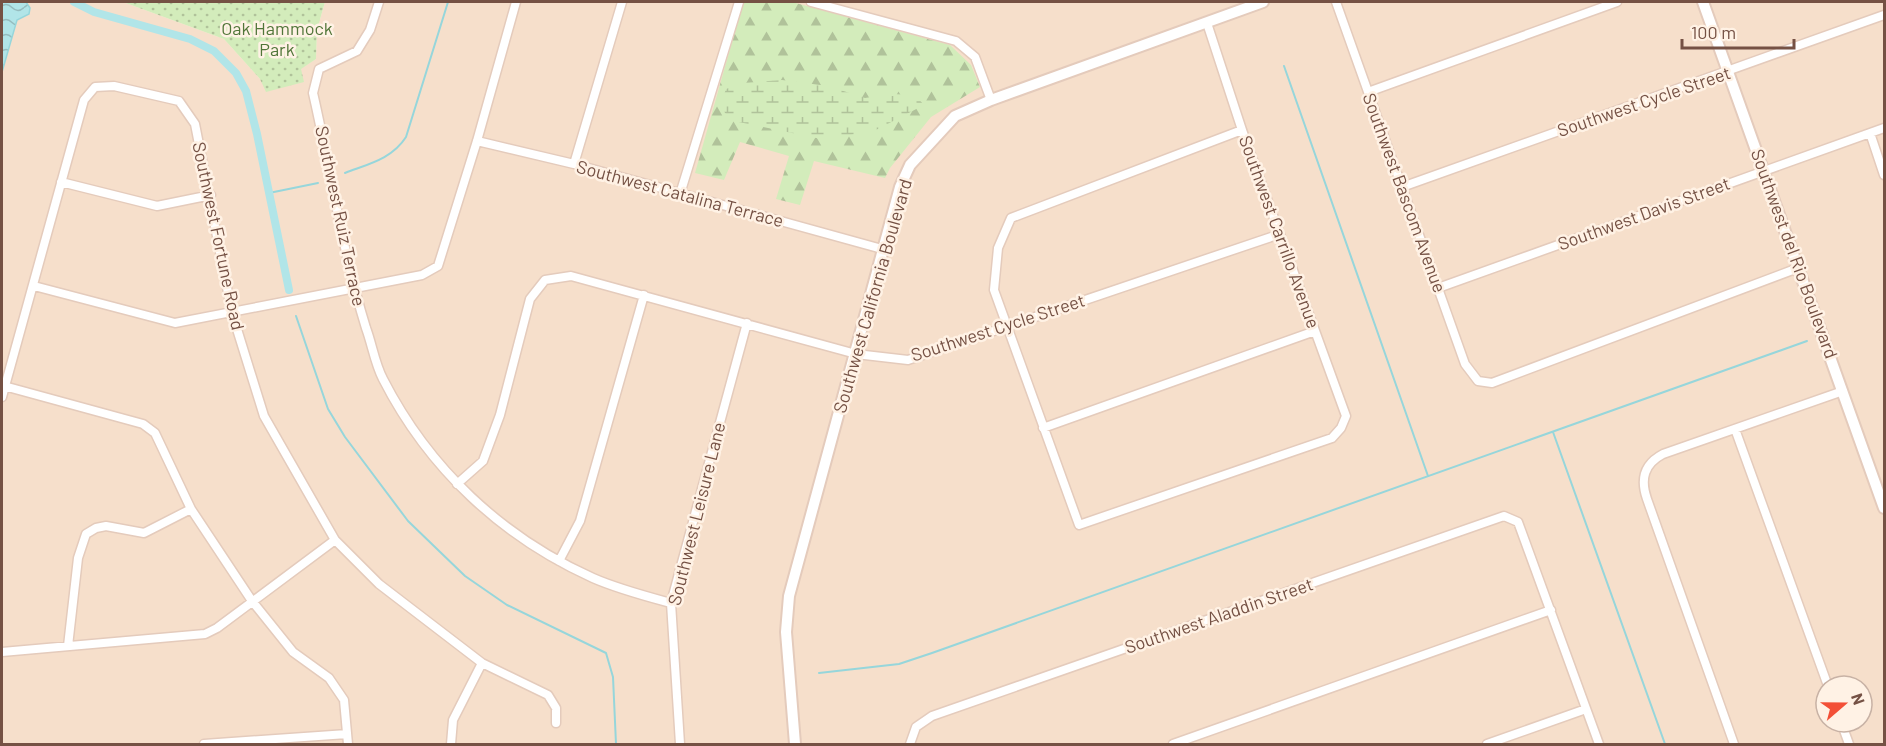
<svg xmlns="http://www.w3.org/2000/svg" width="1886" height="746" font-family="Barlow,sans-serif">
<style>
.residential{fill:#f6dfcb;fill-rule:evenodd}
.forest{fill:url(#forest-firs)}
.wetland{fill:url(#wetland-marsh)}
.park{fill:url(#park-dots)}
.water{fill:url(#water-waves);stroke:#96d6db;stroke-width:1.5}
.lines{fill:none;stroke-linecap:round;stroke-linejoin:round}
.stream{stroke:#96d6db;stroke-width:2}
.canal{stroke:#b1e5e8;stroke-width:8}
.minor-casing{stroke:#e4cbbc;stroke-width:11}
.tertiary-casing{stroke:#e4cbbc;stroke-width:14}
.minor{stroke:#fff;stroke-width:8}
.tertiary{stroke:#fff;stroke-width:10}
.labels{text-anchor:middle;stroke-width:5;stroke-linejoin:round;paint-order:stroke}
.park-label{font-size:18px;fill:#517639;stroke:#fff2e5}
.street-label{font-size:18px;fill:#755144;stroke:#fff2e5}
</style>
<defs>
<pattern id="forest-firs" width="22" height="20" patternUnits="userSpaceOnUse" patternTransform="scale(1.5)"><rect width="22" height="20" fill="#d3ecbb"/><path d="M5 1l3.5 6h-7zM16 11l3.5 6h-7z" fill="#b0c29a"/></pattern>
<pattern id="wetland-marsh" width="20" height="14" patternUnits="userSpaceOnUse" patternTransform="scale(1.5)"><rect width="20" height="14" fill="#d3ecbb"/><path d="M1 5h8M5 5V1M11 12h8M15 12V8" fill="none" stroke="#b0c29a"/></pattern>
<pattern id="park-dots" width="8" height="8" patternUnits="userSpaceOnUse" patternTransform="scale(1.5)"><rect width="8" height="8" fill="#d3ecbb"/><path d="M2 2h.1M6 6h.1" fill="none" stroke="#b0c29a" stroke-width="1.8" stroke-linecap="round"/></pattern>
<pattern id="water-waves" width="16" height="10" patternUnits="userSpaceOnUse" patternTransform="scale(1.5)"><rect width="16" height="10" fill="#b1e5e8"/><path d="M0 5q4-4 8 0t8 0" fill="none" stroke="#95bcbe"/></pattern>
</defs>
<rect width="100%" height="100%" fill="#feeedd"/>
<path class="residential" d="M26,2H123L224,39L260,79L300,69L316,59L317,30L325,2H1884V744H2V72L17,20L28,3ZM1826,686H1862V722H1826Z"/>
<path class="forest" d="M747,2H792L950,45L971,65L980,87L931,117L890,168L885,178L814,161L800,205L776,199L789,156L740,142L724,180L695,173L743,3Z"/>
<path class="wetland" d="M782,80L828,86L865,98L891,94L915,95L924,105L872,132L821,139L734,121L725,113L721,103L726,89L743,83Z"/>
<path class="park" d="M123,2H325L317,30L316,59L301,69L304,82L266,92L260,79L224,39Z"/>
<path class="water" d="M2,2H26L30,8L29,14L17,20L2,72Z"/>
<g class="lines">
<path class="stream" d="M1284,66L1428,476
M345,173C368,164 392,159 406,137L448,2
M269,193L318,183
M296,316L328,409L345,437L408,521L465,576L507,605L606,653L613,677L616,744
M1553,432L1665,744
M819,673L899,664L932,653L1807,341"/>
<path class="canal" d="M74,2L94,12L190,39L214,51L236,73L246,91L257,134L289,290"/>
<defs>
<path id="minor" d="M379,2L370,30L357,51L319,69L313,93C331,171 342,251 366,328C372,344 375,364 383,379C429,469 502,537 593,578C618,589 645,596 671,603
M811,2L956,41L975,57L991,100
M1336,2L1465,364L1478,381L1492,383L1798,268
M1207,23L1242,130L1346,416L1341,428L1332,438L1079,525L994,290L998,248L1011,218L1242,130
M1368,92L1617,2
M1870,133L1884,175
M477,141L574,164L882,249
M574,164L622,2
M61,182L157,206L211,195
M1402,187L1884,15
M680,194L739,2
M34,286L175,323L422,275L438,266L477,141L516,2
M1438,288L1884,128
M4,386L143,424L155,433L191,509L252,601L293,652L329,678L344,700L348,744
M2,397L84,100L95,87L114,86L179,101L195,124L232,313L264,416L335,540L379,584L482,663L548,695L556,708V723
M1043,428L1315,331
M1735,429L1828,686
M457,484L483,461L500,415L530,299L545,280L571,276L856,354L908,360L1280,234
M559,561L580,521L644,295
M68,646L78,558L86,534L96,528L106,526L144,533L191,509
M2,652L205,634L217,628L335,540
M1841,722L1849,744
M204,744L347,734
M451,744L453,720L482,663
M680,744L671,603L747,323
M910,744L916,727L932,716L1504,516L1518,522L1599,744
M1173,744L1551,610
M1487,744L1586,709
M1734,744L1647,499C1640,479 1644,464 1663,454L1843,391"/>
<path id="tertiary" d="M1703,2L1884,508
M795,744L786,632L789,596L900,187L910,165L955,116L991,100L1263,2"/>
</defs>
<use href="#minor" class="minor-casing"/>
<use href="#tertiary" class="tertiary-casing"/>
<use href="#minor" class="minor"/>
<use href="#tertiary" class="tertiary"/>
</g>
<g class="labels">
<g class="park-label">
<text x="277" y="35">Oak Hammock<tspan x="277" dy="21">Park</tspan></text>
</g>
<g class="street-label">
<text transform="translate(1644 102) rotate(-19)" y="6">Southwest Cycle Street</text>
<text transform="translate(1404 193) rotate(70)" y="6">Southwest Bascom Avenue</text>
<text transform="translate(680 194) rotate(15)" y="6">Southwest Catalina Terrace</text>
<text transform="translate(1644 214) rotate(-20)" y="6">Southwest Davis Street</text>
<text transform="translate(340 216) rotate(78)" y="6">Southwest Ruiz Terrace</text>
<text transform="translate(1279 232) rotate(70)" y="6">Southwest Carrillo Avenue</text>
<text transform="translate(218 236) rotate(78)" y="6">Southwest Fortune Road</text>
<text transform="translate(1794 254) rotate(70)" y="6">Southwest del Rio Boulevard</text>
<text transform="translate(873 296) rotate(-74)" y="6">Southwest California Boulevard</text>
<text transform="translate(998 328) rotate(-18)" y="6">Southwest Cycle Street</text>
<text transform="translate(697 514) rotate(-76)" y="6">Southwest Leisure Lane</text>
<text transform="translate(1219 616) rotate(-19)" y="6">Southwest Aladdin Street</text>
</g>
</g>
<rect width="1886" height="746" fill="none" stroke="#755144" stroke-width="6"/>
<g transform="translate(1844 704) rotate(70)"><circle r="28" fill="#fff2e5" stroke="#c8b2a5" stroke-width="1.5"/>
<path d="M0-4.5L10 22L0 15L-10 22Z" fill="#f35037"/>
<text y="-9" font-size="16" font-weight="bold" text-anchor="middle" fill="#755144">N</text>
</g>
<path d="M1682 39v9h112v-9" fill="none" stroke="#755144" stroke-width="3"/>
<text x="1691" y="39" font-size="18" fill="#755144" stroke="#fff2e5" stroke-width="4.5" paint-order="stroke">100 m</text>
</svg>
